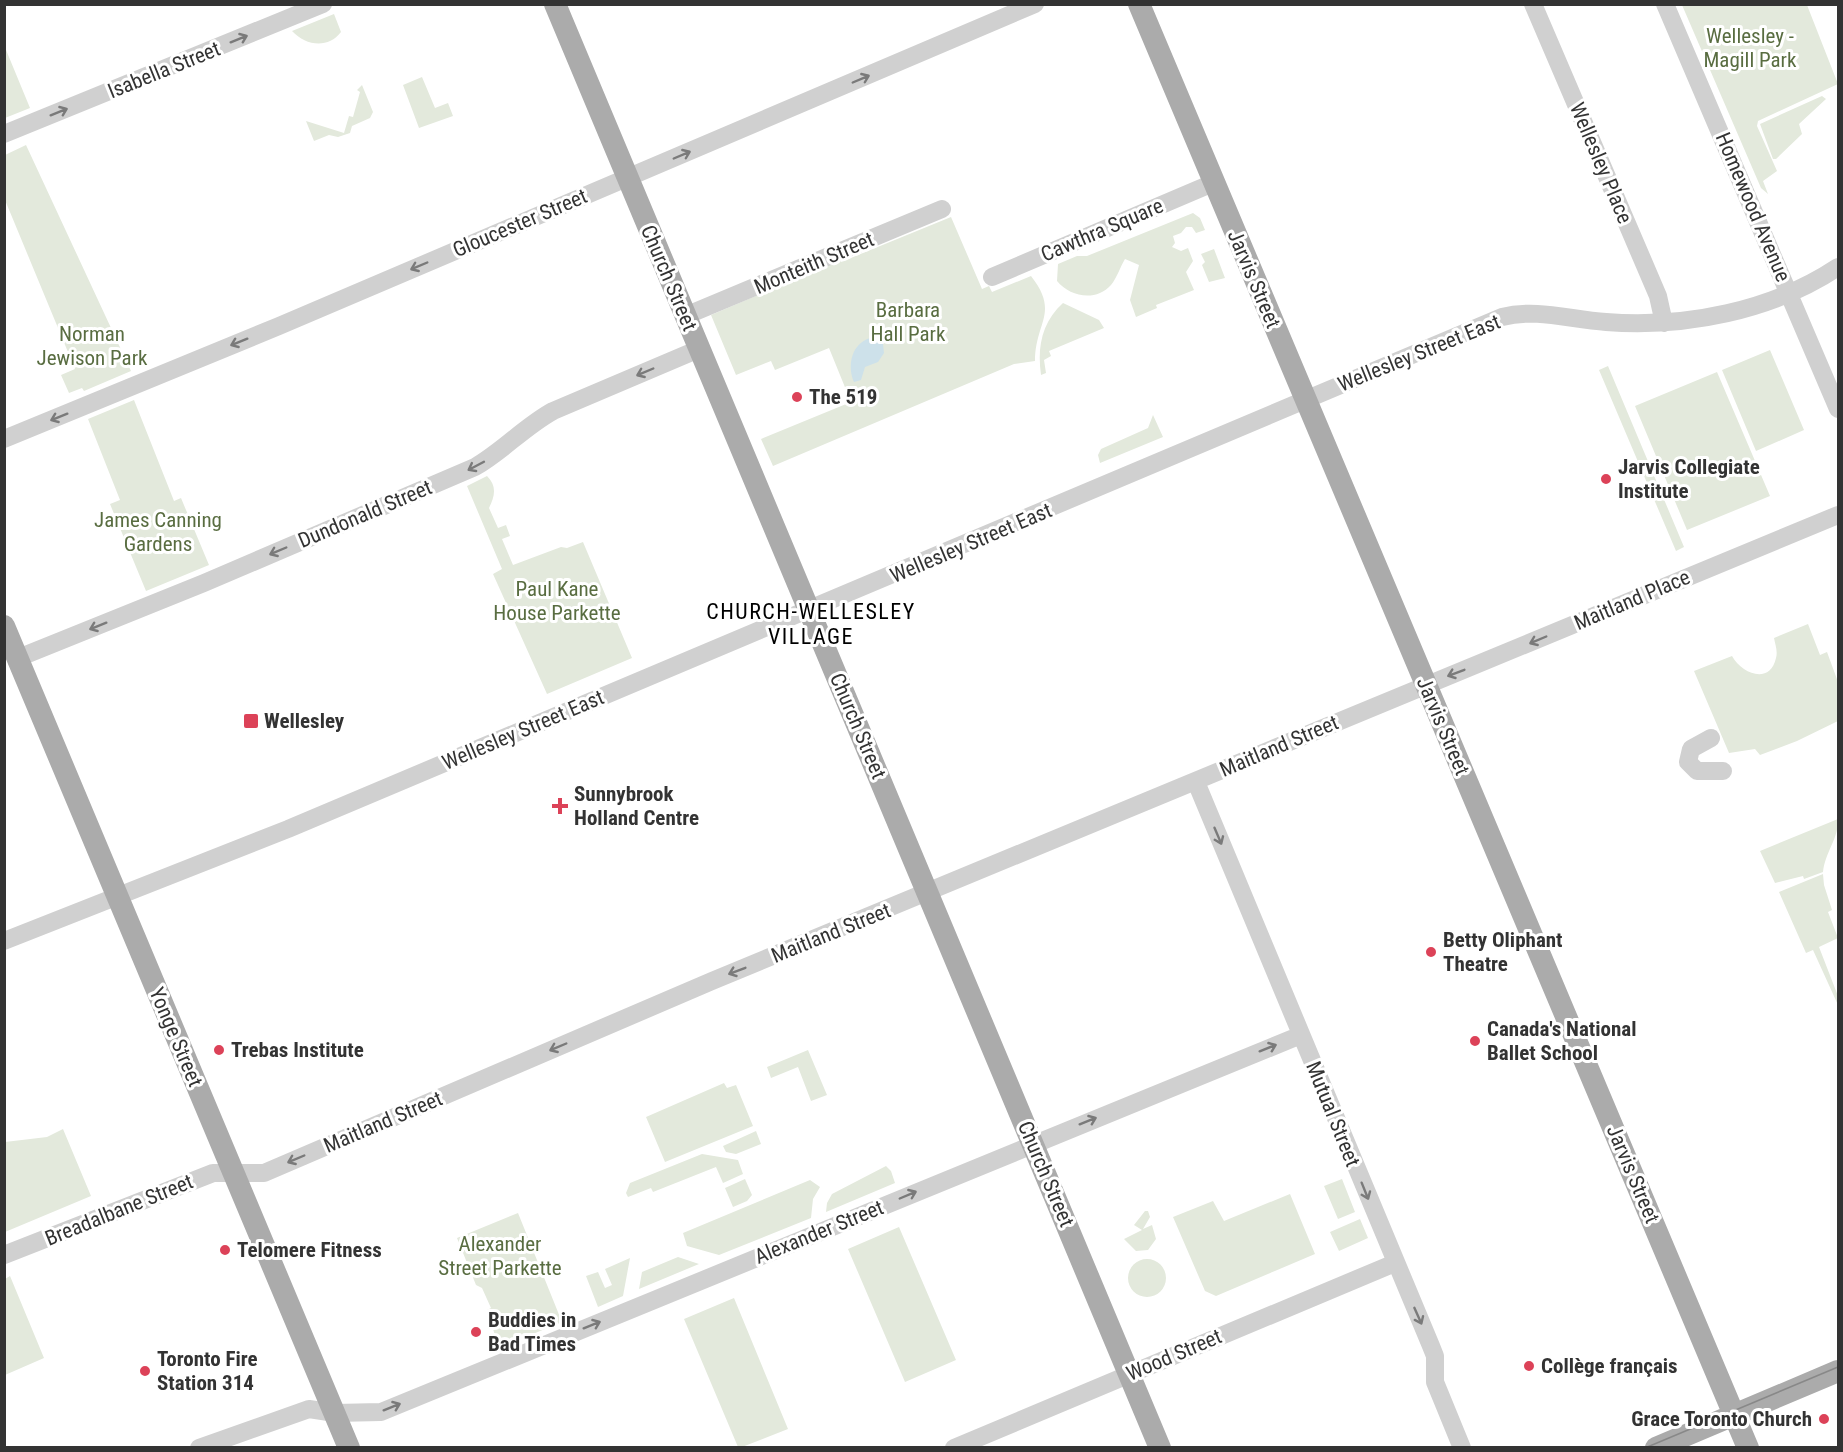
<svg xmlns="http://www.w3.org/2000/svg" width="1843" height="1452" font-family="'Roboto Condensed',sans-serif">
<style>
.green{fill:#e3e9dc}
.water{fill:#cde1ea}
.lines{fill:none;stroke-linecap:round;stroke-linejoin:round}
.minor{stroke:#d0d0d0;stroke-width:18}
.major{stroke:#ababab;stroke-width:22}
.tram{stroke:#888;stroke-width:1.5}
.oneway{stroke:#7a7a7a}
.poi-dot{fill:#dc4258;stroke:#fff;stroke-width:2}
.labels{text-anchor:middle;stroke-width:6;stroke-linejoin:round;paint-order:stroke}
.park-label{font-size:21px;fill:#596d41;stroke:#fff}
.street-label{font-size:21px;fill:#333;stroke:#fff}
.poi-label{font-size:21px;font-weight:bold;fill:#333;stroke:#fff;text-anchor:start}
.neighbourhood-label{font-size:22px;letter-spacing:1.5px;fill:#000;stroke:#fff}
</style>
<rect width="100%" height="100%" fill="#fff"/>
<path class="green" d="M1682,5H1807L1838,84L1758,121L1757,126L1777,171L1763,181L1768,194L1761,188Z
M334,14L341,32C328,49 306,46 292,31Z
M4,45L30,108L5,118H4Z
M422,77L435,108L448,103L453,116L419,128L403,85Z
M362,85L373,112L370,118L352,126L350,133L338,137L329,135L314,141L306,121L344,133L349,116L353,117L360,92L357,90Z
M1822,96L1826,99L1799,124L1802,134L1776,159H1773L1760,124Z
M26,145L131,371L84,391L82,388L69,393L61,375L75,369L5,200V155Z
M1193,213L1200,218L1205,230L1196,233L1192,227H1186L1181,233L1173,236L1175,243L1172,247L1181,251L1188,248L1193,261L1186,272L1194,290L1156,305L1157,308L1136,317L1130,300L1139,265L1125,259C1120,267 1117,278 1111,285C1096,302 1070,297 1057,281L1058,264L1077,256H1087Z
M951,217L982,289L989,286L992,292L1031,276C1060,313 1035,322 1035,361L1014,364L773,466L761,439L851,402L829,348L775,370L771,361L736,375L711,315L840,260L841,262Z
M1214,249L1225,278L1209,282L1202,265L1205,262L1201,254Z
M1063,303L1099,320L1104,328L1049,351L1051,356L1044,360L1046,373L1041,375C1037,347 1042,322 1063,303Z
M1770,350L1804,430L1756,451L1722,370Z
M1608,366L1684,547L1676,551L1599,370Z
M1717,372L1770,496L1687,530L1635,406Z
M134,400L174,501L181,498L209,565L146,591L110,504L120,500L88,419Z
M1153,415L1163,437L1100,463L1098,455L1101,449L1148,428Z
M487,476C497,486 495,496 489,508L498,528L506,525L510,536L502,539L513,565L561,547L567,548L583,542L632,658L547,694L493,574L502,569L467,486Z
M1808,624L1820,655L1827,652L1838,682V721L1797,741L1760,755L1755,749L1729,753L1694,671L1732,656C1742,674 1770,685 1776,658C1778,651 1775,644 1774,638Z
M1838,819C1839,838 1825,852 1823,872L1804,879L1803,876L1775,883L1760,851Z
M1823,874L1824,885L1832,910L1828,912L1838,938L1819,947L1838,996V1005L1813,950L1806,953L1779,892Z
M808,1050L827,1095L811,1101L798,1067L771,1078L767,1067Z
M724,1083L727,1088L736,1085L753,1126L665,1162L646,1117Z
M63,1129L91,1196L5,1232V1142L47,1137Z
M756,1131L761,1144L736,1154L726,1152L723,1146Z
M702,1154L738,1160L743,1174L723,1183L716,1167L653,1192L651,1188L628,1197L626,1193L630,1183Z
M886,1166L891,1171L895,1183L826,1212L827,1203L832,1194Z
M745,1179L752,1195L747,1201L733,1207L725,1188Z
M1342,1179L1355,1212L1338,1219L1324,1186Z
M810,1180L820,1187L813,1199L811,1218L719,1255L687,1246L683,1233Z
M1290,1194L1315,1254L1216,1296L1205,1291L1173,1217L1213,1201L1224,1221Z
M1145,1211H1148L1150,1217L1143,1229L1152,1225L1156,1239L1148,1250L1136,1251L1124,1239L1142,1230L1134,1225Z
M518,1213L562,1322L499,1348L487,1310L491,1308L482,1288L476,1285L457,1238Z
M1360,1219L1368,1238L1339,1251L1330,1232Z
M899,1227L956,1360L905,1382L848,1249Z
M678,1257L699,1264L639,1289L642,1272Z
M630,1258L623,1296L598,1307L586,1276L598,1272L605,1288L612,1285L605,1269Z
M1128 1278a19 19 0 1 1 38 0a19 19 0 1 1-38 0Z
M10,1276L44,1358L5,1375V1279Z
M734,1298L788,1429L742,1447H738L684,1319Z"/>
<path class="water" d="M870,338L883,344L884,353L878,362L865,367L861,380L854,382C847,366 851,344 870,338Z"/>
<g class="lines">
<path class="minor" d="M1533,4L1658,296L1664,323
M1665,4L1838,409
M4,134L323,4
M992,277L1213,183
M685,316L942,209
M4,439L279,326L1035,4
M18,658L204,583L475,467C503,451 524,427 553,411L699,349
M1711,738L1691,749L1688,762L1697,771H1723
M1196,782L1431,1346L1435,1356V1382L1462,1448
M4,941L288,829L1502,317C1537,308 1571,320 1606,322C1685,328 1772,311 1838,267
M4,1255L213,1173H264L712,981L1838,515
M199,1448L309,1409L335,1413L381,1412L1301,1035
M954,1448L1395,1263"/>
<path class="major" d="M555,4L1160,1448
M1139,4L1748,1448
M4,626L349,1448
M1656,1448L1838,1371"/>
<path class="tram" d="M1645,1448L1838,1367"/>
</g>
<defs><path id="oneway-shaft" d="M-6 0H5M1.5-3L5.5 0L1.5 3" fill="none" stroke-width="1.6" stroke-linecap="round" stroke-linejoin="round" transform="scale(1.5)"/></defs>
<g class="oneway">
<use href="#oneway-shaft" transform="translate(239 39) rotate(-22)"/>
<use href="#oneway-shaft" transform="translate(861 79) rotate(-23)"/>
<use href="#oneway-shaft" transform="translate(59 112) rotate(-22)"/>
<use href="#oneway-shaft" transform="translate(682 155) rotate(-23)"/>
<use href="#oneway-shaft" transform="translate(419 266) rotate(157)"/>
<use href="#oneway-shaft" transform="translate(239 342) rotate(158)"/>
<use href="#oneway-shaft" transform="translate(645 372) rotate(157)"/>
<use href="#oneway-shaft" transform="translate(59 417) rotate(158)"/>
<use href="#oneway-shaft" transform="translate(476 466) rotate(152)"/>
<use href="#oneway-shaft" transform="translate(278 551) rotate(157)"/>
<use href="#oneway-shaft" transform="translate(98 626) rotate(158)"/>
<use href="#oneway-shaft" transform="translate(1538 640) rotate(157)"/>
<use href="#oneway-shaft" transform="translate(1456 673) rotate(159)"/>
<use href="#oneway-shaft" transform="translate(1218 836) rotate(67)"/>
<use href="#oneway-shaft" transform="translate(737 971) rotate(159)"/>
<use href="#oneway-shaft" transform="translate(558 1047) rotate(157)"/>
<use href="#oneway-shaft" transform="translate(1268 1048) rotate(-22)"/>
<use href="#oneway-shaft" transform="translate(1088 1121) rotate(-22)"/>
<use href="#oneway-shaft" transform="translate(296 1159) rotate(157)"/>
<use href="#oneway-shaft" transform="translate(1365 1191) rotate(68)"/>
<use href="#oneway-shaft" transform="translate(908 1195) rotate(-23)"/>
<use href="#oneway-shaft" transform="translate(1418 1316) rotate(66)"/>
<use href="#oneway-shaft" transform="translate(592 1325) rotate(-22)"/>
<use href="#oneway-shaft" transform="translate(392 1407) rotate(-22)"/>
</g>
<g class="poi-dot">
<circle cx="797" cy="397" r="6"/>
<circle cx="1606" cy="479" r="6"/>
<rect x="243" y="713" width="16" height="16" rx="3"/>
<path d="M557 797h6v6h6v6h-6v6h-6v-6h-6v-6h6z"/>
<circle cx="1431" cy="952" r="6"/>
<circle cx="1475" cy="1041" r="6"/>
<circle cx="219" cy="1050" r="6"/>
<circle cx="225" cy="1250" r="6"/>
<circle cx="476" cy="1332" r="6"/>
<circle cx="1529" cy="1366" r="6"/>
<circle cx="145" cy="1371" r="6"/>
<circle cx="1824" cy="1419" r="6"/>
</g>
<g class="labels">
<g class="park-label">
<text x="1750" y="43">Wellesley -<tspan x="1750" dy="24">Magill Park</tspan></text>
<text x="908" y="317">Barbara<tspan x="908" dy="24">Hall Park</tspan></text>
<text x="92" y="341">Norman<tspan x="92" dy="24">Jewison Park</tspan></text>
<text x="158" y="527">James Canning<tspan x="158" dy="24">Gardens</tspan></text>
<text x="557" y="596">Paul Kane<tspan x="557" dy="24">House Parkette</tspan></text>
<text x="500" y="1251">Alexander<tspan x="500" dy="24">Street Parkette</tspan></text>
</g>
<g class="street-label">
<text transform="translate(164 70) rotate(-22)" y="7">Isabella Street</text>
<text transform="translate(1601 163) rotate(67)" y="7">Wellesley Place</text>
<text transform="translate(1753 207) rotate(67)" y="7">Homewood Avenue</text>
<text transform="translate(520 223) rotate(-23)" y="7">Gloucester Street</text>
<text transform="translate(1102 230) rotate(-23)" y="7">Cawthra Square</text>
<text transform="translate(814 263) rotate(-23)" y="7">Monteith Street</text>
<text transform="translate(669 278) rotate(67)" y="7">Church Street</text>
<text transform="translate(1254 279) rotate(67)" y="7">Jarvis Street</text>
<text transform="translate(1419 353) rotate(-22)" y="7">Wellesley Street East</text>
<text transform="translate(365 514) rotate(-23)" y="7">Dundonald Street</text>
<text transform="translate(971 543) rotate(-23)" y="7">Wellesley Street East</text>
<text transform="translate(1632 600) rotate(-23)" y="7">Maitland Place</text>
<text transform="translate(858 726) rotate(67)" y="7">Church Street</text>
<text transform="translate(1443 726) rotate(67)" y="7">Jarvis Street</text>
<text transform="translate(523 730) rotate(-23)" y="7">Wellesley Street East</text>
<text transform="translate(1279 746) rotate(-23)" y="7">Maitland Street</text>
<text transform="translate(831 933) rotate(-22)" y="7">Maitland Street</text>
<text transform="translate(176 1037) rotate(67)" y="7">Yonge Street</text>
<text transform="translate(1333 1114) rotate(68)" y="7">Mutual Street</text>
<text transform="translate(383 1122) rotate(-23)" y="7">Maitland Street</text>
<text transform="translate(1046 1174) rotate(67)" y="7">Church Street</text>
<text transform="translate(1633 1174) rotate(67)" y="7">Jarvis Street</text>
<text transform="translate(119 1210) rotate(-22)" y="7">Breadalbane Street</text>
<text transform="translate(819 1232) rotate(-22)" y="7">Alexander Street</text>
<text transform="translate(1174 1355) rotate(-23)" y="7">Wood Street</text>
</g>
<g class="poi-label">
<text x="809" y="404">The 519</text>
<text x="1618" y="474">Jarvis Collegiate<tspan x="1618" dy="24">Institute</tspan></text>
<text x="264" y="728">Wellesley</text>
<text x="574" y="801">Sunnybrook<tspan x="574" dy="24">Holland Centre</tspan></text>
<text x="1443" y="947">Betty Oliphant<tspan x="1443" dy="24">Theatre</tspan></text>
<text x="1487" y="1036">Canada's National<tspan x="1487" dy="24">Ballet School</tspan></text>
<text x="231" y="1057">Trebas Institute</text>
<text x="237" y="1257">Telomere Fitness</text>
<text x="488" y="1327">Buddies in<tspan x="488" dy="24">Bad Times</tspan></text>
<text x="157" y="1366">Toronto Fire<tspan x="157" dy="24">Station 314</tspan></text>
<text x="1541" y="1373">Collège français</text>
<text x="1812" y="1426" text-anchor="end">Grace Toronto Church</text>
</g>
<g class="neighbourhood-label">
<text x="811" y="619">CHURCH-WELLESLEY<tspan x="811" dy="25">VILLAGE</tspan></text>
</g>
</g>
<rect width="1843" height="1452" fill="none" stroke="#333333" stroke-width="12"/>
</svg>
